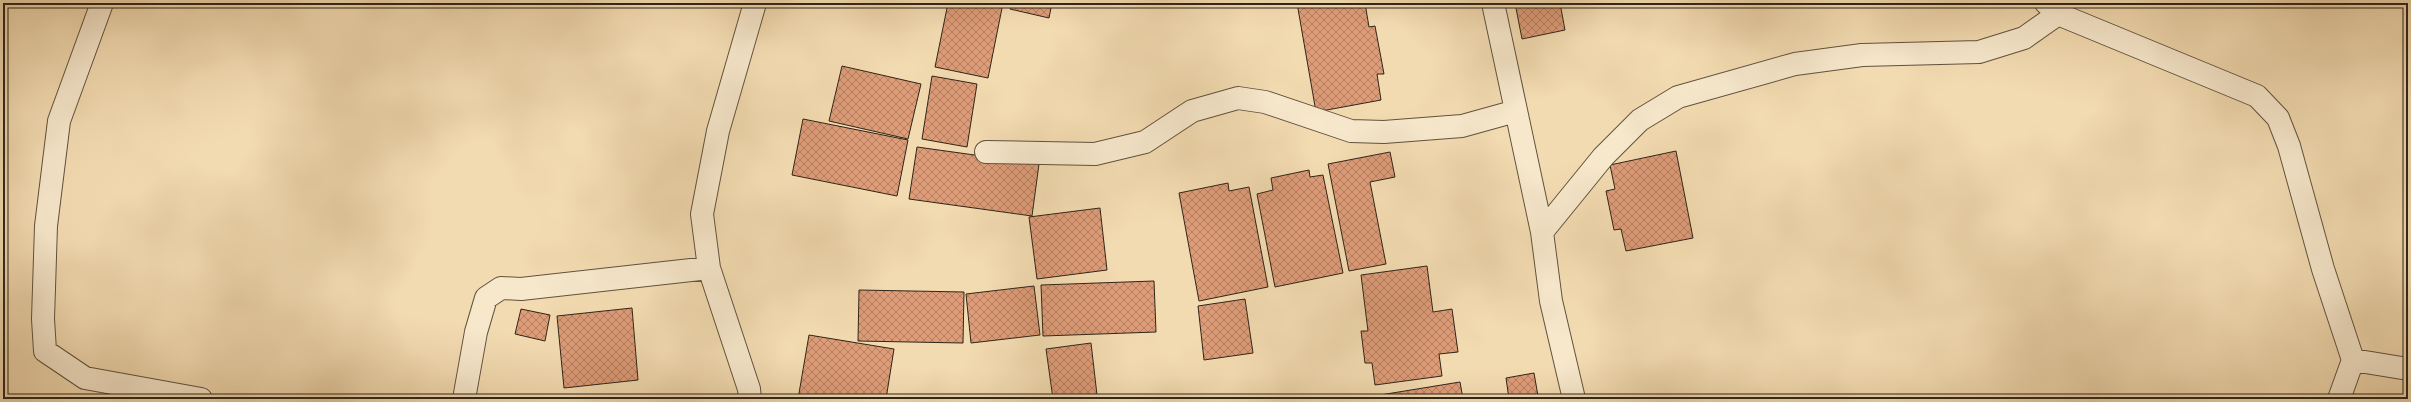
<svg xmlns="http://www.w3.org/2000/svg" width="2411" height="402" font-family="'IM FELL English',serif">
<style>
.building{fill:url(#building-cross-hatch);stroke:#2f2518}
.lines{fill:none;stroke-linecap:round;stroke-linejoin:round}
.minor-casing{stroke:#60523e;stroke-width:24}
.minor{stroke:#f7e8cc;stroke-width:22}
</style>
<defs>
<pattern id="building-cross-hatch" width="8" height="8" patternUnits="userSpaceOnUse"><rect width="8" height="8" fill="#de9c78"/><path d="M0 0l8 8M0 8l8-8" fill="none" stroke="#b47f61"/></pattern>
</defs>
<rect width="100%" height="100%" fill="#f3dbb1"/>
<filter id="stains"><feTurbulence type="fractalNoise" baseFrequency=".005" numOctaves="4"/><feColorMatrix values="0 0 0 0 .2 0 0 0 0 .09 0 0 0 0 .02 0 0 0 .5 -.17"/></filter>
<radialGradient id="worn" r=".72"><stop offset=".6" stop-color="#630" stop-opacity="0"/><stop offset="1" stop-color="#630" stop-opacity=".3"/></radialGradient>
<path class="building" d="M948,3H1003L988,78L935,67Z
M1012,3H1052L1049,18L1010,9Z
M1154,3H1175L1154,7Z
M1297,3H1365L1369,27L1375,26L1384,74H1377L1381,100L1316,112Z
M1515,3H1560L1565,30L1522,39Z
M842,66L921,84L908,139L829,121Z
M932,76L977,84L967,147L922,139Z
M803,119L908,140L897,196L792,175Z
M917,147L1039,164L1032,216L909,199Z
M1676,151L1693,238L1626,251L1621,229L1614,230L1606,191L1615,189L1610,165Z
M1390,152L1395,177L1370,182L1386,264L1349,271L1328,164Z
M1309,170L1310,177L1323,175L1343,273L1275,287L1257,194L1273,190L1271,178Z
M1228,183L1229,191L1249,187L1268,287L1199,301L1179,193Z
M1100,208L1107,270L1037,279L1029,217Z
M1427,266L1433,312L1452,309L1458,352L1439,354L1442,376L1375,385L1372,363H1365L1361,331H1368L1361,275Z
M1154,281L1156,332L1043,336L1041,285Z
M1034,286L1040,335L971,343L966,294Z
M859,290L964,292L963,343L858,341Z
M1245,299L1253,353L1204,360L1198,306Z
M632,308L638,380L564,388L557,316Z
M521,309L550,315L545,341L515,334Z
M809,335L894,349L886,399H798Z
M1091,343L1097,395L1053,399L1046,349Z
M1534,373L1538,396L1509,399L1506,378Z
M1460,382L1463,399H1374V396Z"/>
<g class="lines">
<defs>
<path id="minor" d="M102,3L59,121L46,226L43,319L45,351L85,378L201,399
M1493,3L1542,232
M2046,3L2058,14L2257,96L2278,118L2289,146L2323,269L2353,360L2339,399
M986,152L1095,154L1145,142L1192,111L1238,98L1265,102L1351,131L1384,132L1462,126L1516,111
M2353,360L2408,369
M464,399L476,332L486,298L501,288L521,289L709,268
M750,399L749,389L709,268L702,214L718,131L755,3
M1574,399L1551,301L1542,232L1603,157L1640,120L1678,97L1795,64L1862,55L1979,52L2024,38L2058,14"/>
</defs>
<use href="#minor" class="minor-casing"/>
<use href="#minor" class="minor"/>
</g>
<rect width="2411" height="402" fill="none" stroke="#f3dbb1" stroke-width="16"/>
<rect x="4" y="4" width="2403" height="394" fill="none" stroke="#2f2518" stroke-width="2"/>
<rect x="8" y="8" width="2395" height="386" fill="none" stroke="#2f2518"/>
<rect width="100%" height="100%" filter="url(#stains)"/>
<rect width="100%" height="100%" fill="url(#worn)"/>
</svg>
